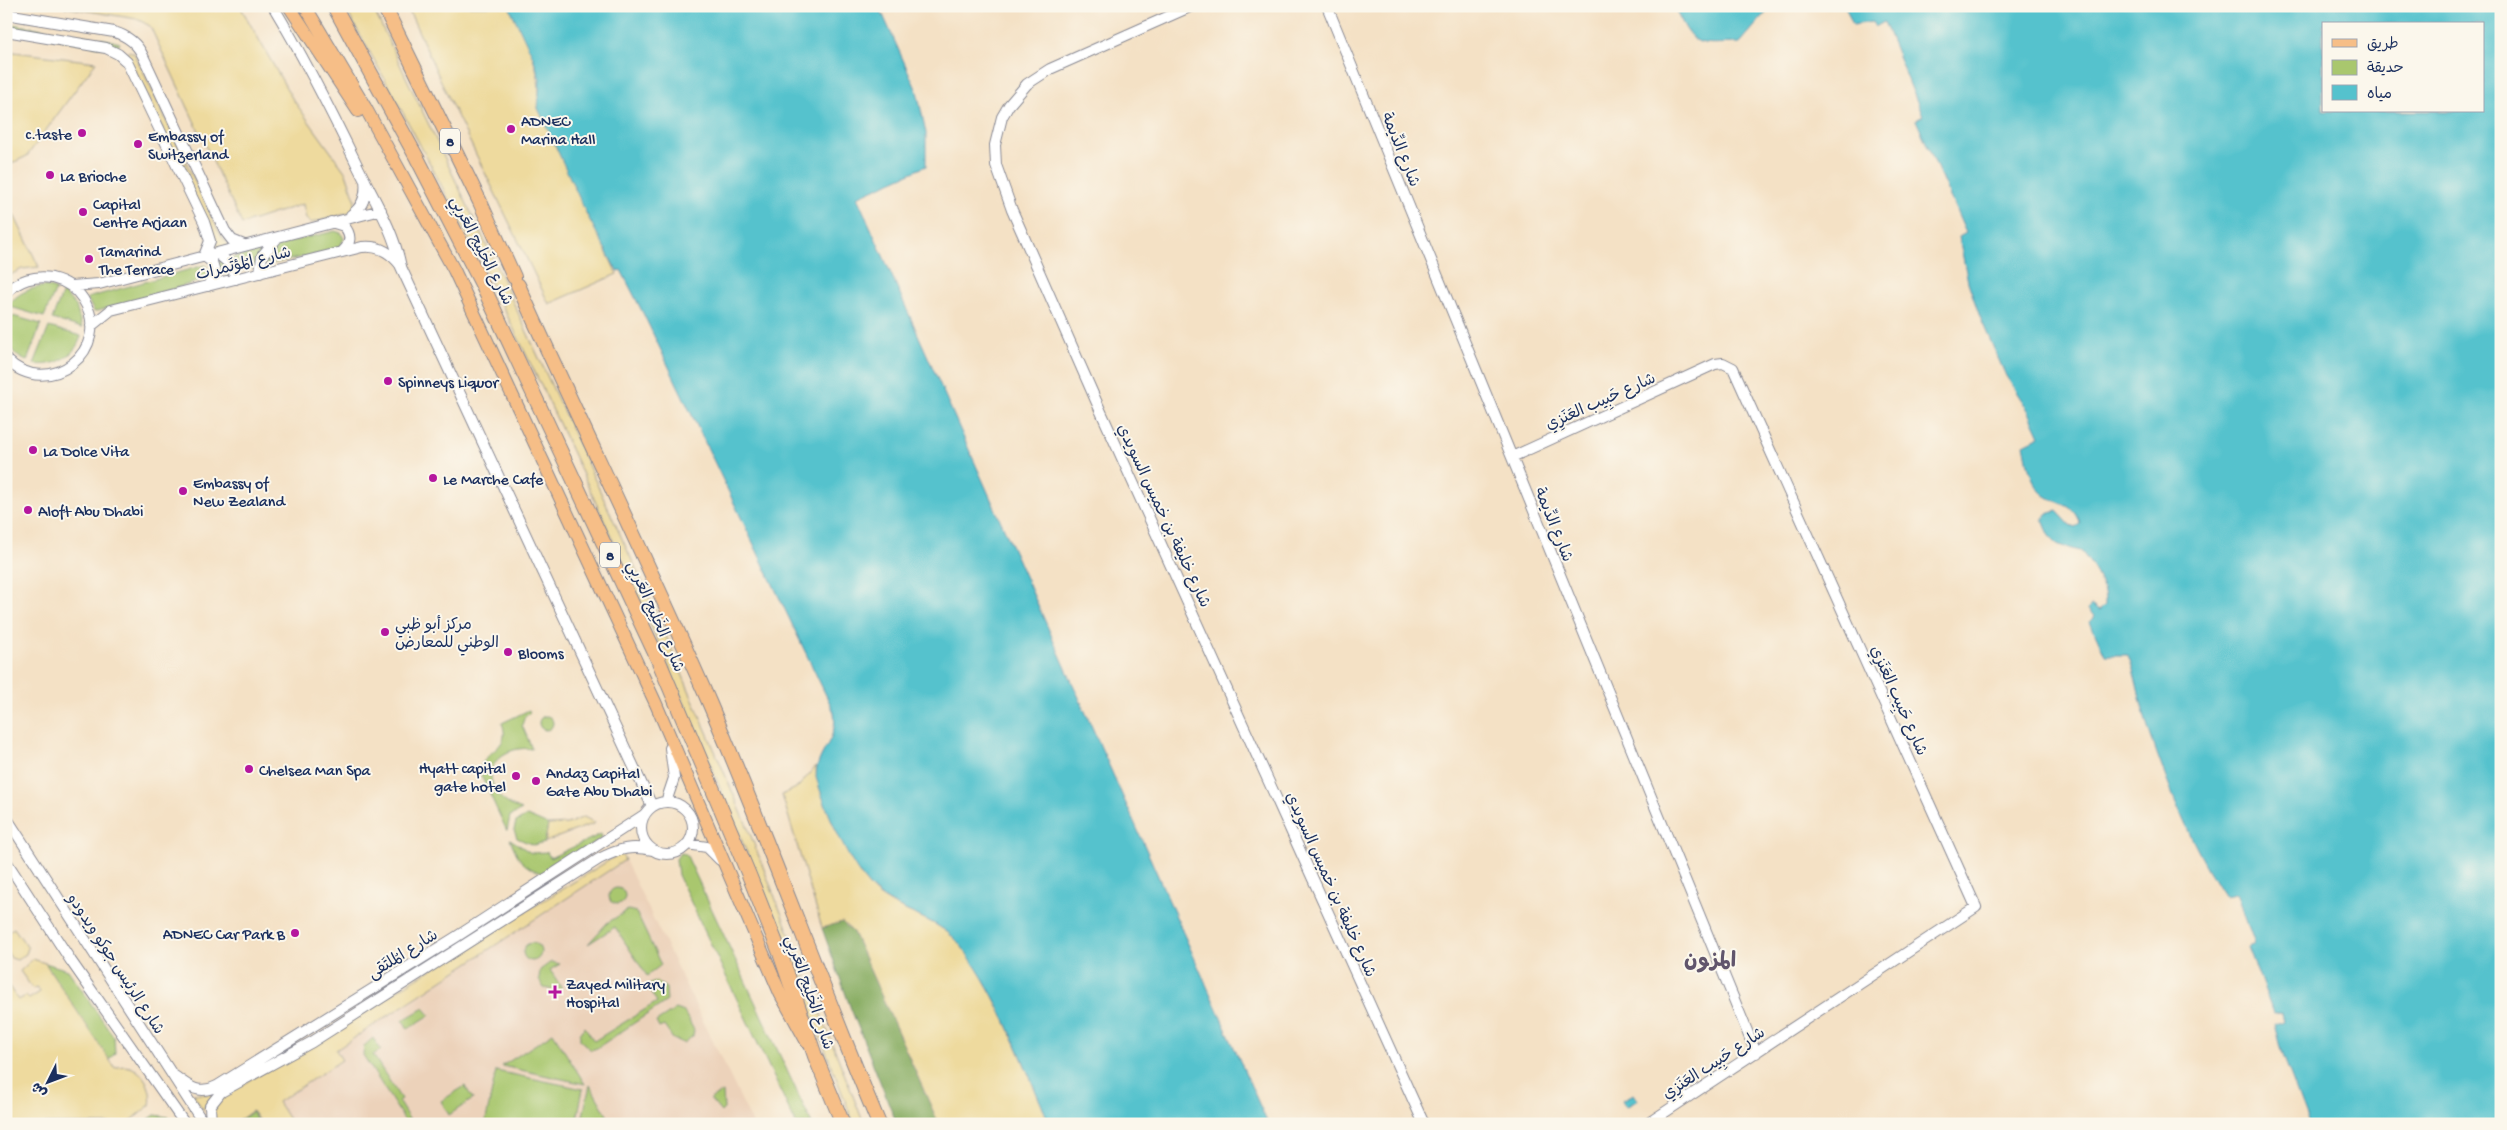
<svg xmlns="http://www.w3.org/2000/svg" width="2507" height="1130" font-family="'Gochi Hand','Playpen Sans Arabic',sans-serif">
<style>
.built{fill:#ecd2ba}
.green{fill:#a9c76e;stroke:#627b66}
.forest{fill:#86ac61;stroke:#506e60}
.sand{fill:#eeda9e;stroke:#84847e}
.water{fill:#55c2cd;stroke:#387896;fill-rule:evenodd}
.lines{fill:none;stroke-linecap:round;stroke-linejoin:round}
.minor-casing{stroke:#888892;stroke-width:12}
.major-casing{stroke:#888892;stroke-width:14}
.highway-casing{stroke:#888892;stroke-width:16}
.minor{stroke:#fff;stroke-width:10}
.major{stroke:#f6be87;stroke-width:12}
.highway{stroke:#f6be87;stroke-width:14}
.poi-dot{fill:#b5179e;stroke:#fbf7ec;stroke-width:2}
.labels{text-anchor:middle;stroke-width:4;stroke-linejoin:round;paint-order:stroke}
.shield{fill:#fbf7ec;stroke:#5e6b89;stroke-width:1}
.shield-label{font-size:15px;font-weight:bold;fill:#1b2f5e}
.poi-label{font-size:16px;fill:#1b2f5e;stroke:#fbf7ec;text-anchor:start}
.street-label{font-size:16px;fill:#1b2f5e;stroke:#fbf7ec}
.district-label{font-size:21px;font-weight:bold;fill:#61556c;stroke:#fbf7ec}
</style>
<rect width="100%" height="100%" fill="#fbf7ec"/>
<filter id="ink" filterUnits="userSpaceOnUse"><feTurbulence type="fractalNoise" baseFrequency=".02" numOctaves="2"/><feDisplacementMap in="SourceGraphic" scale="10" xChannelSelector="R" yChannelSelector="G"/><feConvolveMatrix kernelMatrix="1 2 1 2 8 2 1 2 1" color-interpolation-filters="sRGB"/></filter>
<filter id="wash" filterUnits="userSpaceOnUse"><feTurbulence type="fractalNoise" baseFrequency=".0096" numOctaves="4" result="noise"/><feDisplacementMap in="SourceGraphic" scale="20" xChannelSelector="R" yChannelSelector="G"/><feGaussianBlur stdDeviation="1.12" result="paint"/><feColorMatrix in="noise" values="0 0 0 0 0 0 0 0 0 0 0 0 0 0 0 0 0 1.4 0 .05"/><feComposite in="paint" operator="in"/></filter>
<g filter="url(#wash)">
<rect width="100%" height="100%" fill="#f4e1c5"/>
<path class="built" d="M625,860L753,1124H219Z"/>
<path class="green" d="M6,23L109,40L120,43L116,50L6,29Z
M335,231L341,233L344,239L338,250L265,265L268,251L276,245Z
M262,250L255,267L216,277L213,263Z
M205,265L211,272L207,279L94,312L87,298Z
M46,286L56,289L44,317L7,306C18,293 29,288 46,286Z
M63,292L76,306L82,328L52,319Z
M6,314L41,324L27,361C5,353 6,333 6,314Z
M49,327L81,336C75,357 55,367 34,364Z
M529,710L530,713L525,716L522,725L532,749C508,745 481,763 495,790C500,800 511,806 522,810L510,816L507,831L479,771C485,749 512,749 502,723Z
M539 723a7 7 0 1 1 14 0a7 7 0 1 1-14 0Z
M527,816L548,825L545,842L533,845L517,838L514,830L516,822Z
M601,834L602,838L544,874C521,866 519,860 510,839L531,853L547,852L550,858Z
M680,853L686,854L812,1124H796L678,875L676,859Z
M609 896a8 8 0 1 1 16 0a8 8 0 1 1-16 0Z
M628,910L636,912L661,965L647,976L615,927L588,944L607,923Z
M523 952a9 9 0 1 1 18 0a9 9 0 1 1-18 0Z
M551,962L560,964L550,970L562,988L558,991L544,988L539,980L540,970Z
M45,963L68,970L114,1037L115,1053L109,1060Z
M656,981L666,988L667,1001L597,1048L591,1050L580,1040V1034L585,1027L594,1041L657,1002L647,986Z
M424,1008L430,1015L408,1029L403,1020Z
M676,1009L684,1012L694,1030L693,1036L684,1043L673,1039L664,1026L659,1028L656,1022Z
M553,1033L585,1084L502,1066Z
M373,1038L381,1050L373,1055L401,1099L398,1101L412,1124H407L363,1055L364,1046Z
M496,1071L583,1089L576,1124H485Z
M590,1085L612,1124H581Z
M465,1086L473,1099L449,1115L441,1101Z
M723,1092L724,1109L721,1112L710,1099Z
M252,1112L259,1124H235Z
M155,1115L169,1117L173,1124H160L157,1119L151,1122L149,1119Z"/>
<path class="forest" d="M842,922L853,932L939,1124H897L851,1009L822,928Z"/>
<path class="sand" d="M240,6L292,98L346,173L355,199L354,208L349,213L311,223L306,219L303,204L242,224L150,26L137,19L64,7Z
M344,6H372L497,267L653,606L747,826L864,1124H854C707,741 546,363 344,6Z
M407,6H509C527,42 543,67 538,108L617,274L549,304L450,101Z
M6,51L96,62L27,156L6,166Z
M129,51L134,53L142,69L221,236L231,247L211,253L214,238L136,72L125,55Z
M6,206L14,215L39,267L22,269L6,277Z
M816,766C815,793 855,877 877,894C904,915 941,918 963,948C1002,1001 1023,1064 1050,1124H939L853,932L842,922L822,928L782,795L798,787Z
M584,817L595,823L545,842L548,825L567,824Z
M621,853L625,860L336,1050L342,1060L278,1102L292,1124H261L252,1111L234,1124H213L216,1101Z
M14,928L28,948L26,954L17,960L11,958L6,950V933Z
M33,959L45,963L115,1068C137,1059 154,1085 150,1105L127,1124H6V982L18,1000L26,996L29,999L40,992L37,987L33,989L20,971Z
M193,1094H213L203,1110Z"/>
<path class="water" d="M509,6H879L917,91L926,133V166L857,197L1268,1124H1050C1023,1064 1002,1000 962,947C941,918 904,915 877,893C851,873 825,808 816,777C816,751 839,741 834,712L644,315L621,270L617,271L587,215L538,108L540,79L533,57Z
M1674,6H1772L1740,43C1694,44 1695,49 1674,6Z
M1845,6H2501V1124H2309L2283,1055L2275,1024L2284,1021L2282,1013L2274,1014L2248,947L2255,944L2236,893L2225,897C2189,842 2165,780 2145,718C2139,697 2136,675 2128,655H2105L2090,622L2095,617L2088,610L2091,605L2099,611L2105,605C2106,585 2093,566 2081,551C2054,545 2053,545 2043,520L2047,514L2057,511L2070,525L2075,527L2080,524C2076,500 2048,505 2038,488C2029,476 2027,458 2024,444L2040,436L2028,410L2006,376L1980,317L1968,282L1959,237L1966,233L1916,120L1923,116L1884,22L1875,27L1872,22L1853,25ZM2323,24H2483V111H2323Z
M1634,1094L1638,1100L1626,1107L1622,1100Z"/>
</g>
<g filter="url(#ink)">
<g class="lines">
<defs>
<path id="minor" d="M273,6C305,59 332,113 359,169C375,201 394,231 401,267L652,806
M1192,6L1050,69L1027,84L1009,105L1002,117L995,145L996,165L1012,210L1097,403L1424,1124
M1327,6L1756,1053
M6,14L114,32C128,36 137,43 143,56L225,231L232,240L244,245
M6,31L106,48L118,54L127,62L204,222L210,241L204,256L212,262L215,272L208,286
M351,215C363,207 367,195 365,180
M331,222L344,226C352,235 351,244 342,252
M217,253L232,266L236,279
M260,273L262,256L278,237
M71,286L99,284L381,210
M6,293C18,280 35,275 52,278C64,281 76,288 83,299C115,349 48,402 6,359
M91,326L111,310L362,247C379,245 391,252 401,266
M1512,457L1715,364L1723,363L1733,368L1976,907L1647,1124
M641 828a26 26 0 1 1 52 0a26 26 0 1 1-52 0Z
M666,802L674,778L670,748
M6,817L204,1124
M687,844L707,847L720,860
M6,861L71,961L185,1124
M172,1074C187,1085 198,1096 217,1086L456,937L644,815
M211,1124L210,1106L221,1092L312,1042L599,859C619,849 631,845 652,850"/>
<path id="major" d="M289,6L358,111
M305,6L365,107L454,270L656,704L780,993L807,1042"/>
<path id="highway" d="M334,6L417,158L481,282L657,657L749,875L780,953L815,1056L843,1124
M384,6L480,202L514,277
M518,285C581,425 648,562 709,702C769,842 820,984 879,1124"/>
</defs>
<use href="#minor" class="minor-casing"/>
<use href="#major" class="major-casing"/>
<use href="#highway" class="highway-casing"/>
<use href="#minor" class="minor"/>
<use href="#major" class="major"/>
<use href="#highway" class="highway"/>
</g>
</g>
<g class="poi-dot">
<circle cx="511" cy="129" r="5"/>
<circle cx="82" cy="133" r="5"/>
<circle cx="138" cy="144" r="5"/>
<circle cx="50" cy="175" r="5"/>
<circle cx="83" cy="212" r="5"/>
<circle cx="89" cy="259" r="5"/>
<circle cx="388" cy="381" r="5"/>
<circle cx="33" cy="450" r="5"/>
<circle cx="433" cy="478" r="5"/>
<circle cx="183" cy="491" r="5"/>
<circle cx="28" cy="510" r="5"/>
<circle cx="385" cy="632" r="5"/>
<circle cx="508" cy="652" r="5"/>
<circle cx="249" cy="769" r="5"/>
<circle cx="516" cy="776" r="5"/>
<circle cx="536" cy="781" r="5"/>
<circle cx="295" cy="933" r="5"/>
<path d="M552.5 984.5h5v5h5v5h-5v5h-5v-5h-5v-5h5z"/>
</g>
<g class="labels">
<g class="shield">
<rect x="440" y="128.5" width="20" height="25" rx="4"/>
<rect x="600" y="542.5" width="20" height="25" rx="4"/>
</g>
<g class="shield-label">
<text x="450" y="146">8</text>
<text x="610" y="560">8</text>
</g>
<g class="poi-label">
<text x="521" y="126">ADNEC<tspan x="521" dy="18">Marina Hall</tspan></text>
<text x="72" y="139" text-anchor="end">c.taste</text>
<text x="148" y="141">Embassy of<tspan x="148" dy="18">Switzerland</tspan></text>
<text x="60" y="181">La Brioche</text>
<text x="93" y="209">Capital<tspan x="93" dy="18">Centre Arjaan</tspan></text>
<text x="99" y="256">Tamarind<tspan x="99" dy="18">The Terrace</tspan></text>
<text x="398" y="387">Spinneys Liquor</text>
<text x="43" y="456">La Dolce Vita</text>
<text x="443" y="484">Le Marche Cafe</text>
<text x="193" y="488">Embassy of<tspan x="193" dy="18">New Zealand</tspan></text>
<text x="38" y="516">Aloft Abu Dhabi</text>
<text x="395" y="629">مركز أبو ظبي<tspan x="395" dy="18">الوطني للمعارض</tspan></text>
<text x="518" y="658">Blooms</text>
<text x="506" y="773" text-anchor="end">Hyatt capital<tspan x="506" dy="18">gate hotel</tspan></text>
<text x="259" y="775">Chelsea Man Spa</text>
<text x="546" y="778">Andaz Capital<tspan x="546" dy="18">Gate Abu Dhabi</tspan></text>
<text x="285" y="939" text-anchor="end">ADNEC Car Park B</text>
<text x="566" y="989">Zayed Military<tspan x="566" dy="18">Hospital</tspan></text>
</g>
<g class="street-label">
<text transform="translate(1402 149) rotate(68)" y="6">شارع الدِّيمة</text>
<text transform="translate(483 250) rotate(63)" y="6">شارع الخَلِيج العَربِي</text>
<text transform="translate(243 262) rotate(-14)" y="6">شارع المُؤتَمرات</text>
<text transform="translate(1600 400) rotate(-24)" y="6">شارع حَبِيب العَنَزِي</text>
<text transform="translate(1165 515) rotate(65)" y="6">شارع خليفة بن خميس السويدي</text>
<text transform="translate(1555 524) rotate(68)" y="6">شارع الدِّيمة</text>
<text transform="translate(657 616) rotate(66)" y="6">شارع الخَلِيج العَربِي</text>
<text transform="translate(1900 700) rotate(66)" y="6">شارع حَبِيب العَنَزِي</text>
<text transform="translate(1332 884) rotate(66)" y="6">شارع خليفة بن خميس السويدي</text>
<text transform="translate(402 953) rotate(-32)" y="6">شارع المُلتَقى</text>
<text transform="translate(117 963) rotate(57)" y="6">شارع الرئيس جوكو ويدودو</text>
<text transform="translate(811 992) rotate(71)" y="6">شارع الخَلِيج العَربِي</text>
<text transform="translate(1713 1062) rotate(-33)" y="6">شارع حَبِيب العَنَزِي</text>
</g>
<g class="district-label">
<text x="1710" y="966">المزون</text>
</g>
</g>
<rect width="2507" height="1130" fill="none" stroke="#fbf7ec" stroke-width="25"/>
<rect x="2322" y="22" width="162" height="90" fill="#fbf7ec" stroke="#a1a7b3"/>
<rect x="2332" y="39" width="25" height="8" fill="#f6be87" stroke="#a1a7b3"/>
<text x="2367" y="48" font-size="15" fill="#1b2f5e">طريق</text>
<rect x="2332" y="60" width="25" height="15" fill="#a9c76e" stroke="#a1a7b3"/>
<text x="2367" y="72" font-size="15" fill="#1b2f5e">حديقة</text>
<rect x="2332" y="85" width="25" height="15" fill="#55c2cd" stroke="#a1a7b3"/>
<text x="2367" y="98" font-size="15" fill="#1b2f5e">مياه</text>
<g transform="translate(48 1082) rotate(228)" stroke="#fbf7ec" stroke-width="4" paint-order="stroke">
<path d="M0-4L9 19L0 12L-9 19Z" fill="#1b2f5e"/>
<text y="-8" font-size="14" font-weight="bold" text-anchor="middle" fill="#1b2f5e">ش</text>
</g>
</svg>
